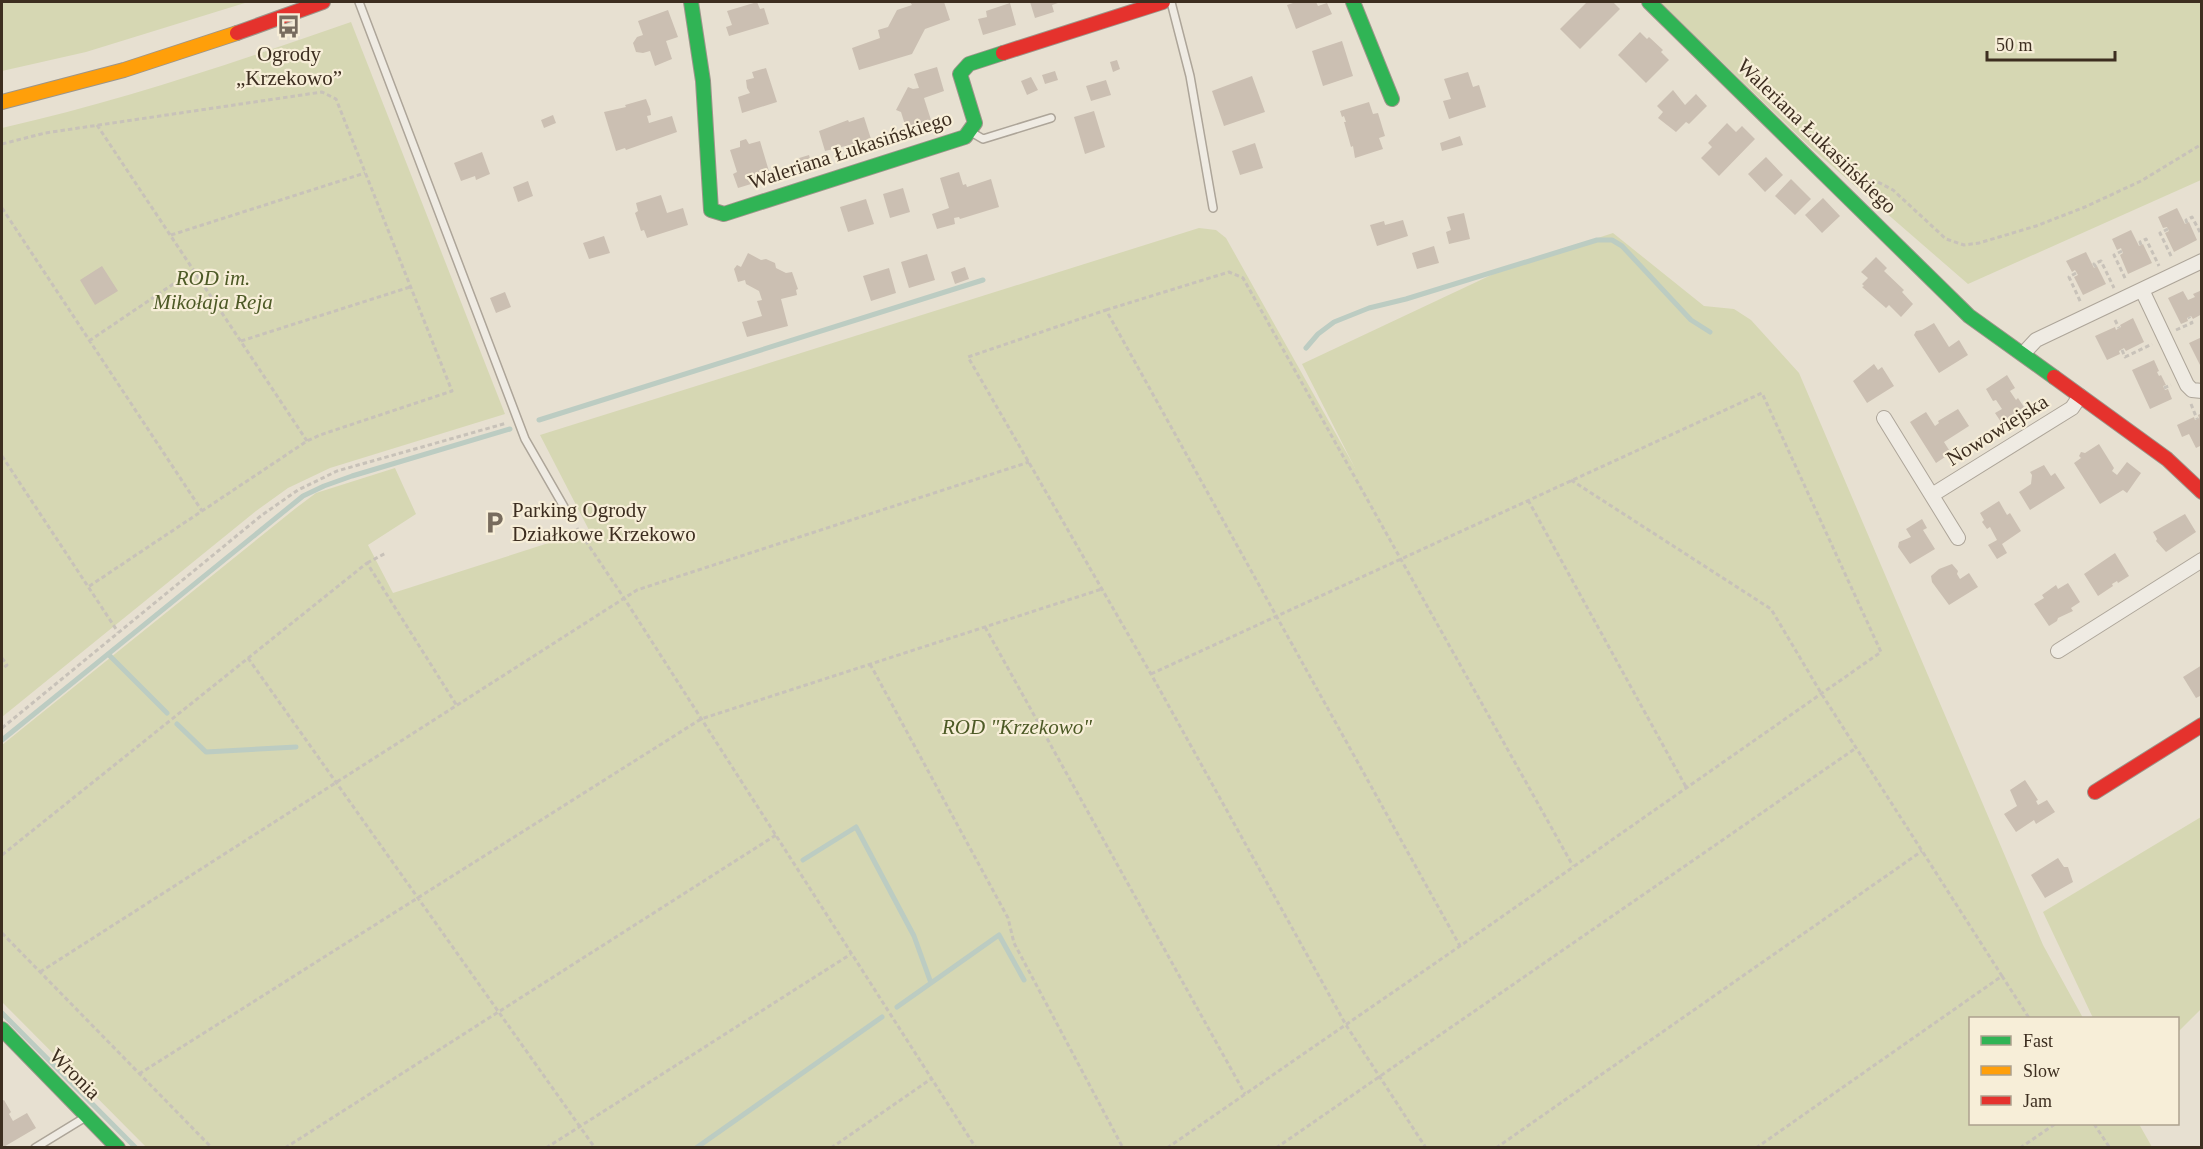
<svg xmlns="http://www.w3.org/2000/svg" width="2203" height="1149" font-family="Georgia,serif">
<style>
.green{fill:#d6d7b3}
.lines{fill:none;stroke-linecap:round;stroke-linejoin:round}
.stream{stroke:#bcccc2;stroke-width:5}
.building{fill:#cbbfb2}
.lane-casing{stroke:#ada599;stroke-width:10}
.street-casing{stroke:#ada599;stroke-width:16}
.fast-casing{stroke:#9c958a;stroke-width:16}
.slow-casing{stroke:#9c958a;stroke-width:16}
.jam-casing{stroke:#9c958a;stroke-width:16}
.path{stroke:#c8c2b9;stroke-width:3;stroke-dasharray:4.5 3;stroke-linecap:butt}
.lane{stroke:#efebe3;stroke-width:7}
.street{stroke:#efebe3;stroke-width:14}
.fast{stroke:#30b455;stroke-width:14}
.slow{stroke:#ff9f0a;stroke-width:14}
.jam{stroke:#e5322d;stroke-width:14}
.labels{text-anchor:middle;stroke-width:4.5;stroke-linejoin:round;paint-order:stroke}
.poi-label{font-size:21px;fill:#3d2e20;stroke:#f7eed8}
.street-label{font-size:21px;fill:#3d2e20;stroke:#f7eed8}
.park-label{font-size:21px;font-style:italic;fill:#4d5a26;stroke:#f7eed8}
</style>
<rect width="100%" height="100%" fill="#e7e0d1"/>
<path class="green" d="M2,2H248L86,52L2,71Z
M1660,2H2201V180L1968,284L1809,146Z
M351,22L505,414L330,468L288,488L256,511L2,717V128C121,101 236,62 351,22Z
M1199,228L1216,230L1226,238L1355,468L1302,364L1504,269L1613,233L1704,306L1734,309L1751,320L1799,373L2043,945L2083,1018H1970V1124H2139L2152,1147H146L2,1002V745L296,508L316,493L395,468L416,514L368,545L393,593L589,530L540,435Z
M2201,817V1009L2178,1032V1018H2093L2043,912Z"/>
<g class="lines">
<path class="stream" d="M1306,348L1318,334L1334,322L1369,308L1406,299L1597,240H1612L1622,246L1691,320L1710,332
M539,420L983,280
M108,654L167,713
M177,724L206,752L296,747
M2,740L303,496L324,486L352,476L510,429
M803,860L856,827L914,936L931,983
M897,1007L999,935L1024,980
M2,1013L136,1148
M696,1148L882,1017"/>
</g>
<path class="building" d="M757,2L760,9L764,8L769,24L729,36L726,27L732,25L727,11Z
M910,2H944L950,20L925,29L912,54L859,70L852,48L880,38L878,30L888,27L897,10L912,5Z
M1030,2H1061L1052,5L1054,12L1035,18Z
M1296,2H1316L1318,6L1327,3L1332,14L1296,29L1287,5Z
M1587,2H1613L1620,9L1580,49L1560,29Z
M1010,3L1016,25L983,35L978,19L987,17L986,11Z
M668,10L678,37L666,41L672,59L655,66L650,51L643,53L636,52L633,43L637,37L643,35L638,21Z
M1640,32L1647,39L1649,37L1663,50L1661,52L1669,60L1646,83L1618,55Z
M1342,41L1353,76L1323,86L1312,51Z
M1117,60L1120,69L1113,72L1110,62Z
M937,67L944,91L924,98L931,120L906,128L901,112L896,110L908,87L913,89L919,88L914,74Z
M766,68L777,102L742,113L738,97L750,93L747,88L746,80L754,78L752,72Z
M1055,71L1058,80L1045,84L1042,75Z
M1468,72L1473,87L1479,85L1486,107L1449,119L1443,101L1451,99L1444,79Z
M1252,76L1265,112L1224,126L1212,91Z
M1031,77L1038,90L1027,95L1021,81Z
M1106,80L1111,95L1091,101L1086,86Z
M1673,90L1685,105L1696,94L1707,106L1689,124L1686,122L1676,132L1658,118L1663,112L1657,106Z
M646,99L650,109L651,115L647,116L649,123L672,116L677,132L626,150L625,148L616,151L604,112L626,107L625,105Z
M1369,102L1373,114L1378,113L1385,136L1379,138L1383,149L1355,158L1353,146L1351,147L1344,122H1346L1344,116L1342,117L1340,111Z
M1094,111L1105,147L1085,154L1074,117Z
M553,115L556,123L544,128L541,120Z
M864,117L871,139L855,147L854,144L825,151L819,131L848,120L849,122Z
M1727,123L1736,132L1742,126L1755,139L1719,176L1701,158L1712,147L1708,143Z
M1460,136L1463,145L1442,151L1440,143Z
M746,139L749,144L760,141L771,178L738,188L733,174L737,172L730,150L740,147V141Z
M1255,143L1263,168L1240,175L1232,151Z
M482,152L490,174L476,180L475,176L461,181L454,163Z
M809,155L813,170L801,174L796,159Z
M1766,157L1783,175L1765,192L1748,174Z
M959,172L963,185L966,184L967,187L991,179L999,207L960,219L959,217L954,218L955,224L937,229L932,214L949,208L940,178Z
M1791,179L1811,199L1795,215L1775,196Z
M528,181L533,196L518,202L513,187Z
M903,188L910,212L890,218L883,194Z
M661,195L667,213L683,208L688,225L647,238L644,230L641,231L635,213L638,211L636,203Z
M1823,198L1840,216L1822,233L1805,215Z
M866,199L874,224L848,232L840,207Z
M2177,208L2185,224L2189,222L2197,240L2174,252L2165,233L2169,231L2167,227L2163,228L2158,217Z
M1464,213L1470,239L1449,244L1446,232L1451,230L1447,217Z
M1403,220L1408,236L1377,246L1370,225L1384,221L1385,225Z
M2131,230L2139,246L2143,244L2152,263L2128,274L2120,255L2123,253L2121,248L2117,250L2112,239Z
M604,236L610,253L589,259L583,243Z
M1434,246L1439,263L1417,269L1412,253Z
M2086,252L2094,268L2097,266L2106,284L2083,295L2074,277L2078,275L2075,270L2072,272L2066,261Z
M748,253L761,260L766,259L775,263L776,268L786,273L792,272L798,289L796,290L797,295L781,299L788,326L747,337L742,322L762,316L757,301L762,300L759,291L746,284L745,280L738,282L734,269L737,265L741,267Z
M927,254L935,280L909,288L901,262Z
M1876,257L1887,268L1884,271L1904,290L1902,292L1913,304L1901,317L1889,305L1886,308L1862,287L1864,286L1862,284L1868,278L1861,272Z
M102,266L118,291L95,305L80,280Z
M965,267L969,279L955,284L951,272Z
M889,268L896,293L871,301L863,276Z
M2202,290V314L2193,319L2191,316L2187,318L2188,321L2181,324L2168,298L2183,291L2188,300L2195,297L2193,294Z
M505,292L511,307L496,313L490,298Z
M2133,318L2144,342L2126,351L2124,348L2119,351L2120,354L2107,360L2095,336L2115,327L2116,330L2121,327L2120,325Z
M1934,323L1949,347L1959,340L1968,355L1939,373L1914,335L1916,331L1922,330Z
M2202,337V369L2189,343Z
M2154,360L2159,371L2157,372L2159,376L2161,375L2166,385L2163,386L2165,390L2168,389L2172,399L2150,409L2132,370Z
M1874,364L1878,370L1882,367L1894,386L1867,403L1853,381Z
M2007,375L2015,388L2010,391L2016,400L2018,398L2024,407L2001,422L1995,413L2002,409L1996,400L1993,401L1986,389Z
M1958,409L1969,426L1944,442L1951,453L1936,463L1910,422L1926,412L1935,426L1939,423L1938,421Z
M2202,413V445L2196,448L2189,434L2182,437L2177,425L2194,417L2195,420L2199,418L2198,415Z
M2099,444L2114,468L2112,471L2117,475L2127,462L2141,473L2127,493L2123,490L2100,504L2074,463L2081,458L2079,456L2081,452L2085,453Z
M2044,465L2051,476L2055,473L2065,488L2030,510L2019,492L2031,484L2032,475L2030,472Z
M1999,501L2007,515L2010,513L2021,531L2002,544L2007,553L1997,559L1988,545L1997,540L1990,527L1987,529L1982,522L1984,520L1980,513Z
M2185,514L2196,532L2166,552L2156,541L2157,539L2153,532Z
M1922,519L1927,528L1923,530L1935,549L1910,564L1898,547L1899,542L1911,537L1906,529Z
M2115,553L2129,576L2118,583L2117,581L2112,584L2113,586L2098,596L2084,574Z
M1952,564L1958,571L1957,574L1960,579L1969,573L1978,587L1949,605L1932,582L1931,576L1939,569Z
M2068,583L2080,602L2071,608L2073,611L2058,618L2057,621L2049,626L2034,604L2044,598L2042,595L2056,585L2058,589Z
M2202,665V695L2196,698L2183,677Z
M2025,780L2038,800L2036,801L2038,805L2047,800L2055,812L2036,824L2034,820L2016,832L2004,814L2017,806L2010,790Z
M2058,858L2064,867H2068L2073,882L2045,898L2031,875Z
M4,1100L11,1112L9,1114L13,1121L27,1113L36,1128L2,1148V1101Z"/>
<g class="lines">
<defs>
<path id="lane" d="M359,2L525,439L571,519
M1171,2L1190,76L1213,208
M971,132L983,139L1051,118
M35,1148L84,1118"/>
<path id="street" d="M2142,290L2187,385L2192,390L2202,391
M2023,354L2036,340L2202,261
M1884,418L1958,538
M1932,495L2072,408L2080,396
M2058,651L2202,560"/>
<path id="fast" d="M691,2L703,81L711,210L724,214L965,137L975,123L960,74L969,64L1003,53
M1353,2L1392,99
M1649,2L1969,316L2054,377
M2,1029L118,1148"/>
<path id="slow" d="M2,102L124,70L237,33"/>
<path id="jam" d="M237,33L323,2
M1003,53L1163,2
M2054,377L2167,459L2202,492
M2095,792L2202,725"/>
</defs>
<use href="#lane" class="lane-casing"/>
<use href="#street" class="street-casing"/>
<use href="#fast" class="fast-casing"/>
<use href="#slow" class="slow-casing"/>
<use href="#jam" class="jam-casing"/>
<path class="path" d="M97,125L307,441
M2,144L45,133L322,92L336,99L452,391L320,435L307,441L88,587
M1856,178L1876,181L1893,190L1946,239L1964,245L1979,243L2036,226L2085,207L2141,181L2202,144
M2,208L202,511
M2187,223L2186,220L2192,217L2202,236
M2168,229L2160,233L2172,258
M171,235L365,173
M2141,245L2140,242L2146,239L2159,266
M2122,251L2114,255L2126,280
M2096,267L2094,264L2101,261L2114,288
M2076,273L2069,277L2081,303
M1106,310L1229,272L1243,278L1573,866
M2115,320L2119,328
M2176,330L2192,323L2189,317
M89,341L194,270
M241,341L410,287
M2122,350L2125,357L2152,344
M2164,388L2171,385
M2191,404L2197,419
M2,456L118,632
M1571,480L1771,609L1821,693L2002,976
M1528,500L1686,787
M577,528L624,598L976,1148
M367,563L386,553
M985,627L1245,1094
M2,658L7,665L2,669
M248,658L595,1148
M870,664L1008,918L1014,943L1123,1148
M1151,674L1762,393L1881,652L1460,946L1106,310L968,357L1151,674L1346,1025L1426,1148
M2,728L262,515L298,490L337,471L507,423
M2,855L367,563L457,706
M2,933L212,1148
M40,972L637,590L1029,462
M139,1074L701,719L1102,589
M2094,1124L2110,1148
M285,1148L776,835
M546,1148L851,954
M831,1148L931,1079
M1167,1148L1460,946
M1276,1148L1856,748
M1496,1148L1922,851
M1756,1148L2002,976L2029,1018
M2020,1148L2055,1124"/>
<use href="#lane" class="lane"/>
<use href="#street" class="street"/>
<use href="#fast" class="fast"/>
<use href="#slow" class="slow"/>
<use href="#jam" class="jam"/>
</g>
<defs>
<symbol id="bus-bare" viewBox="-9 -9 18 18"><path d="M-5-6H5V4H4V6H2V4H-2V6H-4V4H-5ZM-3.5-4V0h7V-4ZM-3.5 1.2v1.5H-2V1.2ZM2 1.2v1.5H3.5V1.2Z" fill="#786c5e" stroke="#f7eed8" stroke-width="2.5" paint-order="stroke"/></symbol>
<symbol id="parking-bare" viewBox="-9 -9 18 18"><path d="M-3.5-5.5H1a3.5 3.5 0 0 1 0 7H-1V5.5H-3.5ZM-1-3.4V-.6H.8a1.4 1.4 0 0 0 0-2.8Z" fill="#786c5e" stroke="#f7eed8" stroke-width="2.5" paint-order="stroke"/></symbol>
</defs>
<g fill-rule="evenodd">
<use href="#bus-bare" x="272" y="10" width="33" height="33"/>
<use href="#parking-bare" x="478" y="506" width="33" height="33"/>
</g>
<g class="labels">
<g class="poi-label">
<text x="289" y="61">Ogrody<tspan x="289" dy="24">„Krzekowo”</tspan></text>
<text x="512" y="517" text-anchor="start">Parking Ogrody<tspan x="512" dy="24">Działkowe Krzekowo</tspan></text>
</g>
<g class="street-label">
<text transform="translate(1817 136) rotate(44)" y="7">Waleriana Łukasińskiego</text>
<text transform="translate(850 150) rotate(-18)" y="7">Waleriana Łukasińskiego</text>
<text transform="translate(1997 430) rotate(-32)" y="7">Nowowiejska</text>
<text transform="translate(75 1074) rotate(45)" y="7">Wronia</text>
</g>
<g class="park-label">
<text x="213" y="285">ROD im.<tspan x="213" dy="24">Mikołaja Reja</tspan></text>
<text x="1017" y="734">ROD "Krzekowo"</text>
</g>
</g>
<rect width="2203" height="1149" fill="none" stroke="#3d2e20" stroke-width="6"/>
<rect x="1969" y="1017" width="210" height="108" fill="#f7eed8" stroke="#ada18e" stroke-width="1.5"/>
<rect x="1981" y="1036" width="30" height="9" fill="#30b455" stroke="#ada18e" stroke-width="1.5"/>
<text x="2023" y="1047" font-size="18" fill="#3d2e20">Fast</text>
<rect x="1981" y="1066" width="30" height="9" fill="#ff9f0a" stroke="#ada18e" stroke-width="1.5"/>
<text x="2023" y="1077" font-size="18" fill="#3d2e20">Slow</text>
<rect x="1981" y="1096" width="30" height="9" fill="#e5322d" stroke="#ada18e" stroke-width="1.5"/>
<text x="2023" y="1107" font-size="18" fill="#3d2e20">Jam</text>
<path d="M1987 51v9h128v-9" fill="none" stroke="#3d2e20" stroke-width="3"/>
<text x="1996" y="51" font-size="18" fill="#3d2e20" stroke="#f7eed8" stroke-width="4.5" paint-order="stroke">50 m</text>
</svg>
